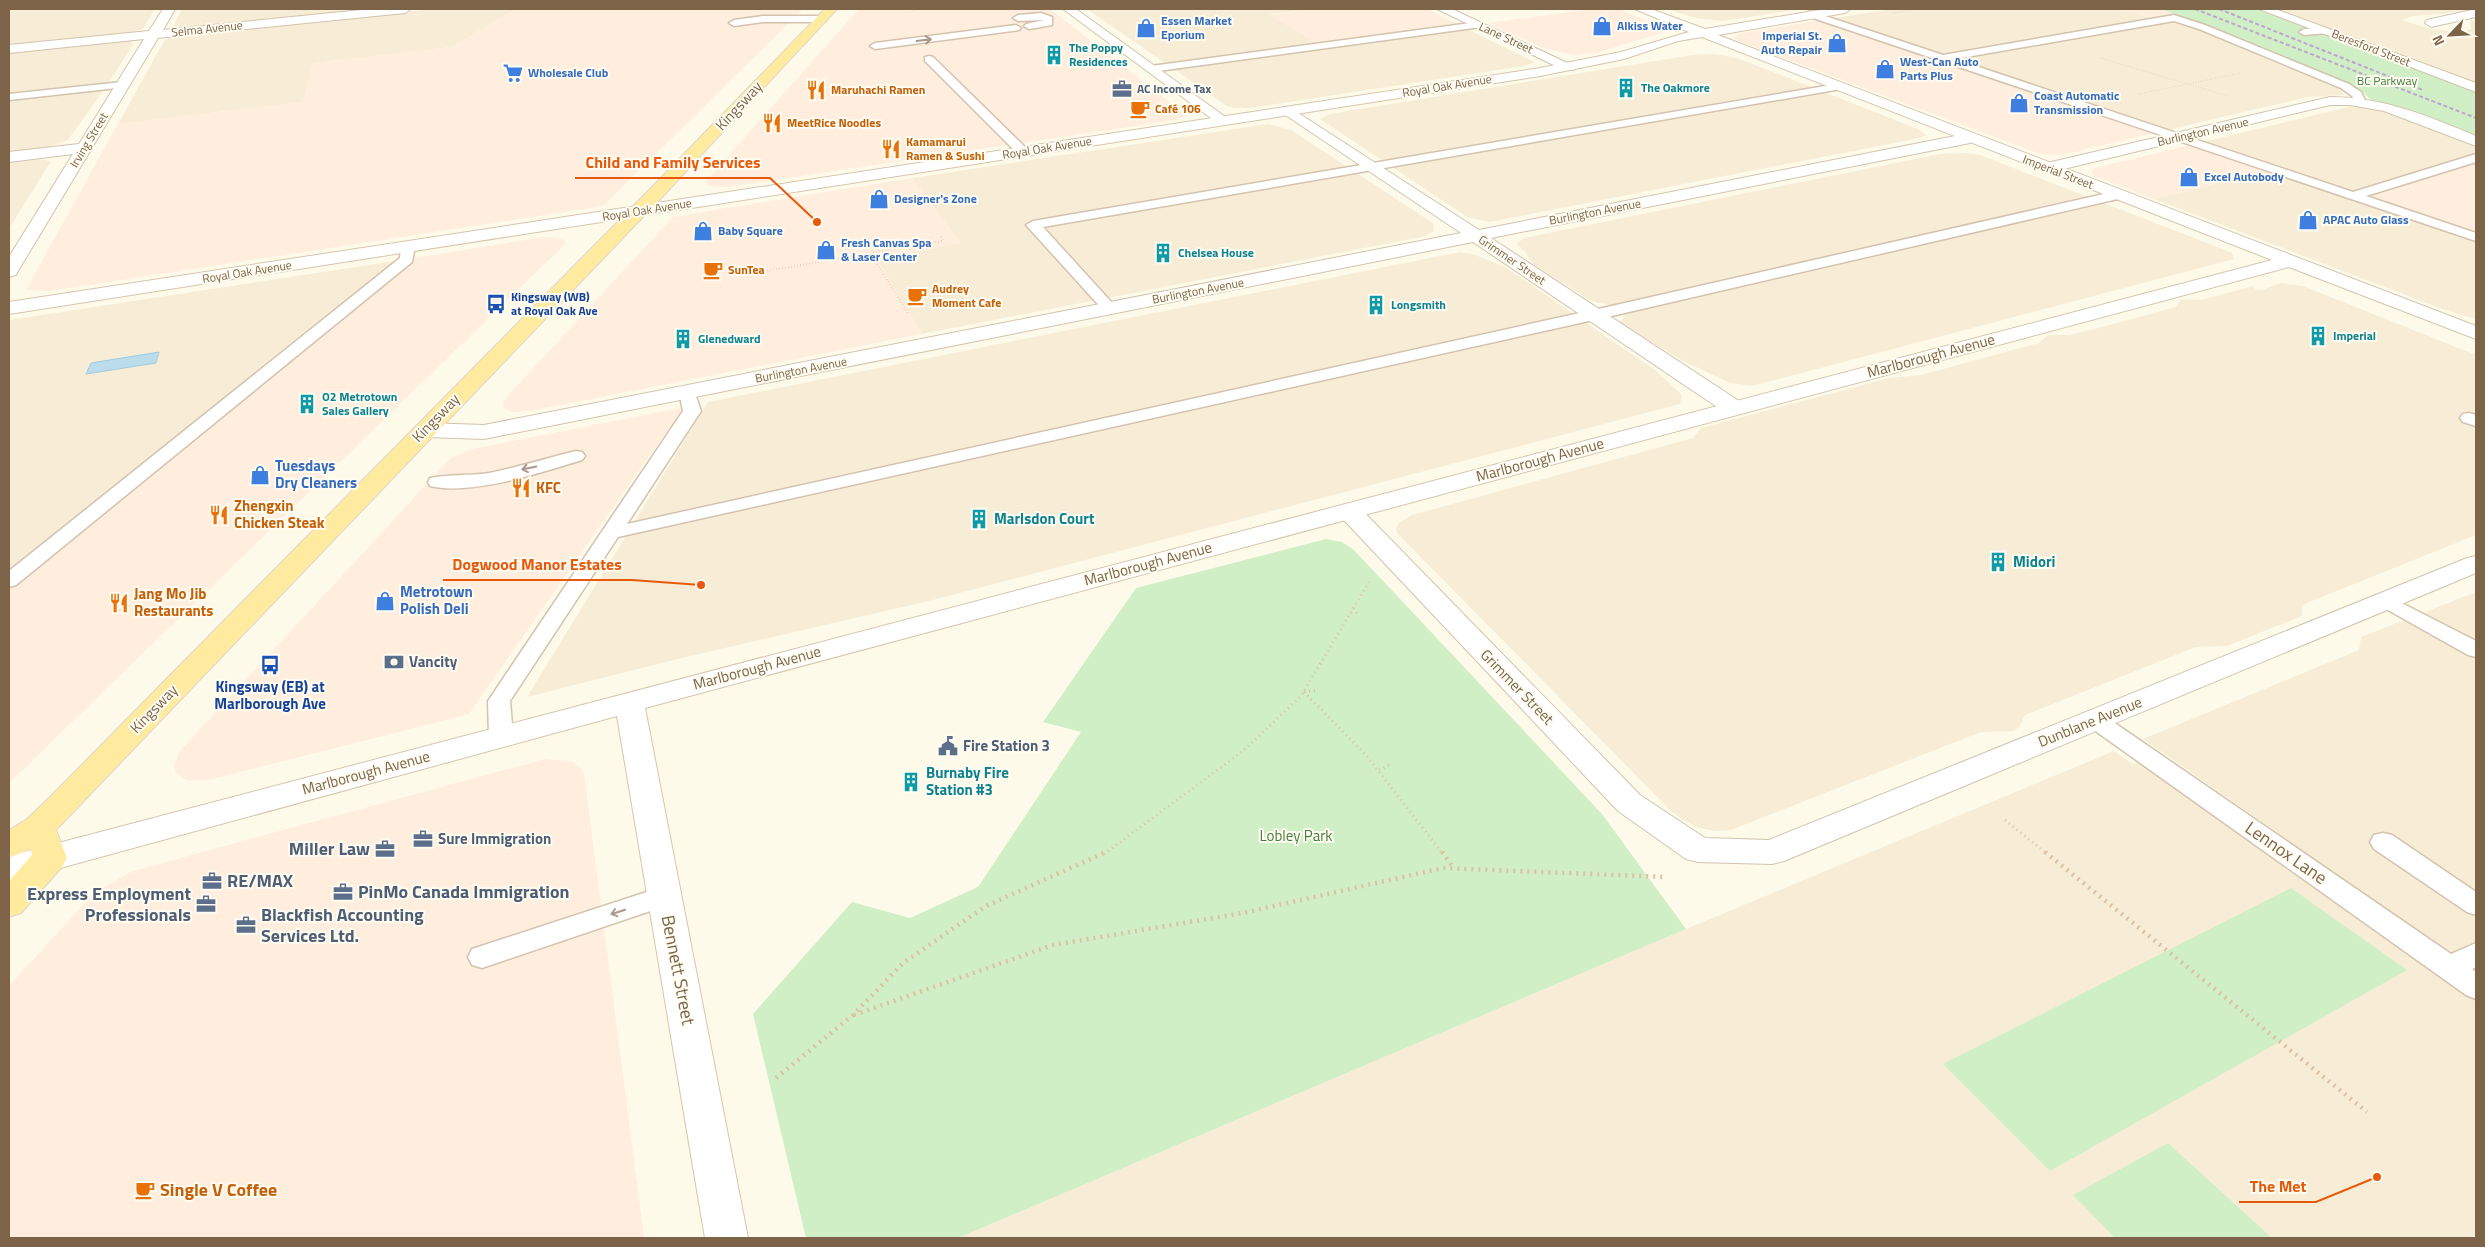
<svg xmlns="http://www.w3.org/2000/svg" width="2485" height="1247" font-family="'Titillium Web',sans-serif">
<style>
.residential{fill:#f7edd7}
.commercial{fill:#ffeddd}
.green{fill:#d0efc6}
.water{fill:#bbddeb;stroke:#a0cbde}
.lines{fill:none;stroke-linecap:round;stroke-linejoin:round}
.lane-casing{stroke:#d3c3ad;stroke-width:3}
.street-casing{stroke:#d3c3ad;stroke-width:2}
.secondary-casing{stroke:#d7c5ab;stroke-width:2}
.primary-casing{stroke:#ddd7d0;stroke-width:2}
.path-far3{stroke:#ddc1a0;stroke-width:1;stroke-dasharray:0.5 2;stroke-linecap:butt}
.path-far2{stroke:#ddc1a0;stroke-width:2;stroke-dasharray:0.5 2.5;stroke-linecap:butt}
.path-far1{stroke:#ddc1a0;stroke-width:3;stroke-dasharray:1 4;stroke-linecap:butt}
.path{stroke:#ddc1a0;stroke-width:4.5;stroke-dasharray:2 5;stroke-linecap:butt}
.lane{fill:#fff;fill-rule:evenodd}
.street{fill:#fff;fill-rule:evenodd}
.secondary{fill:#fff;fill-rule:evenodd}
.primary{fill:#ffeba0;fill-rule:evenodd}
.rail{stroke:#c0a5cb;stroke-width:2;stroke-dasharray:4 2.5;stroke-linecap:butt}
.oneway{stroke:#aa9a89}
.labels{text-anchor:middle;stroke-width:4;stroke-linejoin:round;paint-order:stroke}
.far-shop-label{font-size:12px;font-weight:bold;fill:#366cbe;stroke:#fffcf2;text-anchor:start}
.far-street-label{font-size:12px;fill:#7d6449;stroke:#fffcf2}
.far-culture-label{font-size:12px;font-weight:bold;fill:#0d838f;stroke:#fffcf2;text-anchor:start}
.far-park-label{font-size:12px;fill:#467e3d;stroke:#fffcf2}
.far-service-label{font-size:12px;font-weight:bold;fill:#4e5e75;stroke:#fffcf2;text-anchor:start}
.far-food-label{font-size:12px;font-weight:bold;fill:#c56008;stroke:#fffcf2;text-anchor:start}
.far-transit-label{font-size:12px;font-weight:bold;fill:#164399;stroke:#fffcf2;text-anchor:start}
.street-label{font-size:15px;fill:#7d6449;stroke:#fffcf2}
.shop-label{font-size:15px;font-weight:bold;fill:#366cbe;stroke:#fffcf2;text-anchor:start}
.food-label{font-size:15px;font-weight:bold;fill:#c56008;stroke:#fffcf2;text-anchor:start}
.culture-label{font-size:15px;font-weight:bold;fill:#0d838f;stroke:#fffcf2;text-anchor:start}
.service-label{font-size:15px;font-weight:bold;fill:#4e5e75;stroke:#fffcf2;text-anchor:start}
.transit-label{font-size:15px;font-weight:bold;fill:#164399;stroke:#fffcf2}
.park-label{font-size:15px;fill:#467e3d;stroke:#fffcf2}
.near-service-label{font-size:18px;font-weight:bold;fill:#4e5e75;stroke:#fffcf2;text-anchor:start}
.near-street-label{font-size:18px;fill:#7d6449;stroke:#fffcf2}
.near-food-label{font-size:18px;font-weight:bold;fill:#c56008;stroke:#fffcf2;text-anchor:start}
.leader{fill:none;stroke:#e8590c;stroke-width:2}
.callout-dot{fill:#e8590c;stroke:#fffcf2;stroke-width:2}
.callout-label{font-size:16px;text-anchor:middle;font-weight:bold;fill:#e8590c;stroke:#fffcf2;stroke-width:4;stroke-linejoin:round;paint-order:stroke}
</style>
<rect width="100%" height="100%" fill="#fefaea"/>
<path class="residential" d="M9,9H155L143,29L133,32L9,46Z
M182,9H379L189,28L173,27Z
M433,9H516L452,47L313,63L303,102L118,124L164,41L168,38L196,33Z
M1087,9H1317L1270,14L1463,27L1535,62L1524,66L1250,108H1234L1227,106Z
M1667,9H1802L1723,21L1695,18Z
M1892,9H2116L2189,26L2338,87L2344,95L2308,97L2163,131L1822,20Z
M2276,9H2471L2442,14L2413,16L2402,20L2430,29L2458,32L2472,29L2469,22L2476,20V84Z
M119,41H131L133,44L110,81L68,140L49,147L9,153V52Z
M1714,54L1737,58L1918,129L1926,135L1920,138L1490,222L1467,217L1320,119L1329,114L1692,55Z
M2348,107H2372L2403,115L2476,145V158L2354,196L2476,237V319L2445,310L2154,199L2274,169L2199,143Z
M1268,124L1291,130L1433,223L1434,231L1426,236L922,334L876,259L960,243L912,178Z
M1965,153L1980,155L2225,250L2232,253L2234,259L1752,386L1730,383L1683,361L1619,322L1625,316L1616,310L1609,305L1591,301L1533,264L1525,252L1516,244L1524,238L1940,154Z
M37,159L51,161L9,229V162Z
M1460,252L1473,254L1505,267L1655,370L1682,395L1680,404L933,600L686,657L527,697L708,402Z
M408,259L9,582V320Z
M2280,283L2303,286L2476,355V535L2302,605V616L2227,646L2196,647L2025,715L2019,727L2014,731L1981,732L1731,830L1715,831L1700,828L1685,821L1671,811L1397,533L1396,528L1400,522L1412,515L1693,438L1701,428L1889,378L1921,375L2039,343L2048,335H2069L2102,327L2176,307L2181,299L2201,300L2253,286L2255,289L2262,290Z
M2476,592V971L2143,739L2359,650L2361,637Z
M2114,751L2133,764L2148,757L2476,987V1238H958L1686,929Z"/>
<path class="commercial" d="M516,9H803L603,206L50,291L26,290L118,124L303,102L313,63L452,47Z
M859,9H1050L1185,114L1184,117L1175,120L727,187L708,186L706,181Z
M1317,9H1427L1463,27L1322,46L1269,15Z
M1593,9H1619L1659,27L1664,32L1599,52L1576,55L1543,48L1488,23Z
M2116,9H2162L2183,18L2157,20Z
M1822,20L2163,131L2061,155L2040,154L1739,41L1734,37L1738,34Z
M2199,143L2275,169L2154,199L2095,176L2091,172L2095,168Z
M2476,158V237L2353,196Z
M912,178L961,243L877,259L922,334L530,411L512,412L503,407L504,400L673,217Z
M544,237L562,239L566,243L9,783V582L408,259Z
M685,407L634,477L469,714L213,779L188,781L176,773L174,766L180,751L451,458L473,449Z
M545,759L573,762L580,767L584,774L644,1238H9V986L87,901L99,890L133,871Z"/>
<path class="green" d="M2162,9H2256L2476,91V136L2405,108L2371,100L2361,90L2352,86Z
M1326,539L1342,542L1354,550L1602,814L1686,929L958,1238H806L753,1014L852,902L910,918L978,887L1081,732L1043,722L1136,588Z
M2291,888L2407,970L2050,1171L1943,1064Z
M2168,1143L2272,1238H2115L2073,1195Z"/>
<path class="water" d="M159,352L156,363L86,374L91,363Z"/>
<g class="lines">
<defs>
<path id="lane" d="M1810,11L1943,55L2174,15L2205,25L2349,84L2361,92L2366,102L2364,104H2356L2352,96L2341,88L2199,29L2174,21L1955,59L2353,192L2476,154V162L2366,196L2476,233V241L1807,16L1805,14Z
M1041,13L1052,17V25L1029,29L1024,26L1026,24L1044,20L1018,21L1013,18L1018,15Z
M763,16H822L827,19L822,22H763L734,26L729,23L734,20Z
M1478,22L1481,23V27L1151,72L1146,69L1151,66Z
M1016,25L1021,28L1019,30L875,49L870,46L875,43Z
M2325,28L2330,31L2328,33L2304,35L2299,32L2304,29Z
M929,56L933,57L1027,149L1029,152L1027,155H1019L925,61V57Z
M122,82L126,83V87L9,100V94Z
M1837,84L1841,85V89L1043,227L1114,305L1117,308L1109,313L1104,311L1026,225L1033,221Z
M2117,191L2123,195L2122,198L1616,315L618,537L510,701L513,736L509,742L501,744L493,742L489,736L488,701L683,411L679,392L681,388H693L701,411L627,524L1616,305Z
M408,243L415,247L412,262L16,585L9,587V571L400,258L401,247Z
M2469,413L2476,415V426L2463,422L2460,418L2463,414Z
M576,451L582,452L585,456L582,460C543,472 470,496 430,486L428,482L430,478C449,474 470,476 489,473C519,467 547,458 576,451Z
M2386,595L2476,641V657L2468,655L2379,605L2376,601L2379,597Z
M2095,712L2103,715L2451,954L2476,943V967L2472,969L2476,972V999L2466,995L2087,725L2083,720L2087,715Z
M2383,833L2392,835L2476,892V915L2467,912L2374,849L2370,842L2374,835Z
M665,886L674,889L678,896L674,903L482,968L472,965L468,957L472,949Z"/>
<path id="street" d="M163,9H175L163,30L372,9H411L405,13L158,38L18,271L16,275L9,277V257L73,154L9,162V152L79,144L144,39L9,53V45L149,31Z
M1063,9H1076L1231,121L1224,125L1219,124Z
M1437,9H1452L1576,67L1574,70H1564Z
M2259,9H2275L2476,83V92Z
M2476,9V17L2431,27L2425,23L2427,20Z
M2330,97C2383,97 2428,116 2476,136V146L2384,111L2350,105H2330L2047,173L2039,168L2047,163Z
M1289,107L1479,230L1970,133L1978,138L1970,143L1491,238L1742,403L1745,408L1742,413L1734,415L1726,413L1473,242L484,439L425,437L417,435L414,430L417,425L425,423L484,425L1461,233L1284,114L1282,111L1284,108Z
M1349,504L1358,506L1640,795L1705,838L1769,840L2467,558L2476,556V573L1784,861L1772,864L1698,862L1686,859L1618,811L1340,516L1337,511L1340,506Z"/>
<path id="secondary" d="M1635,9H1651L1705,29L1826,9H1851L1845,13L1718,35L2476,326V339L2289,267L645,708L748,1238H705L617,716L9,882V856L2272,260L1702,37L1678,41L1624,59L1540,76L9,314V302L1540,68L1621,52L1689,32Z"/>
<path id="primary" d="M825,9H837L664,195L56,830L67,858L62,867L21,913L9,917V881L32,855L30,849L9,858V830L27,819L50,797L652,187Z"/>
</defs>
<use href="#lane" class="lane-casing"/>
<use href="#street" class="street-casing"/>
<use href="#secondary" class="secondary-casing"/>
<use href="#primary" class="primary-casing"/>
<path class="path-far3" d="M908,13L919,9
M1893,13L1917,9
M2100,58L2228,96
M2139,94L2241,73"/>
<path class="path-far2" d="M870,253L943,241L941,236
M744,275L870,253L908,313"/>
<path class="path-far1" d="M1354,608L1359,616
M1304,692L1365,754L1443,854
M1304,692L1319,690
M1379,770L1391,764
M2005,820L2047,854
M1104,854L1243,751L1301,696L1369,582"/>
<path class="path" d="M1442,852L1453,867
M2045,852L2367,1112
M854,1015L1053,945L1243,913L1443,868L1665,877
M776,1078L853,1015L903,963L986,906L1106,852"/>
<use href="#lane" class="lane"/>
<use href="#street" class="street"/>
<use href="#secondary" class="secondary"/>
<use href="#primary" class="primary"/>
<path class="rail" d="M2195,9L2476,118
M2219,9L2423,90"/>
</g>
<defs><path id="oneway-shaft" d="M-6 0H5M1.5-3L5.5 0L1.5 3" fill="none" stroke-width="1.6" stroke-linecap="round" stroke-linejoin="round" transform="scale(1.25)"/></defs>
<g class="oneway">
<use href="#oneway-shaft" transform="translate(924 40) rotate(-7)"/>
<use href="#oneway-shaft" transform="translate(529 468) rotate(168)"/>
<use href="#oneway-shaft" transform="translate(618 912) rotate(162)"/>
</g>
<defs>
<symbol id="shop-bare" viewBox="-9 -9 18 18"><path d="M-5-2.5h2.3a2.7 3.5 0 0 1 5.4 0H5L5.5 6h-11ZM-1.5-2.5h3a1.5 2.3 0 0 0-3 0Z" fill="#3f7fe0" stroke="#fffcf2" stroke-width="2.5" paint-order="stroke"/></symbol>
<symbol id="building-bare" viewBox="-9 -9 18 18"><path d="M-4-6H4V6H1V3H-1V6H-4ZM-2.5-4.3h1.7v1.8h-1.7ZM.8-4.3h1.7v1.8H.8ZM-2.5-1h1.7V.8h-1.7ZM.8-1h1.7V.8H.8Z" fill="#0f9aa8" stroke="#fffcf2" stroke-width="2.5" paint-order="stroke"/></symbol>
<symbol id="supermarket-bare" viewBox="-9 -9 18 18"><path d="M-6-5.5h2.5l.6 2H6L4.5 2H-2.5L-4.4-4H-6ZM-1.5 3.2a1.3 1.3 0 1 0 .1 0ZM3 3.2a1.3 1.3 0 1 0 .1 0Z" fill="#3f7fe0" stroke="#fffcf2" stroke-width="2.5" paint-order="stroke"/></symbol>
<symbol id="office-bare" viewBox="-9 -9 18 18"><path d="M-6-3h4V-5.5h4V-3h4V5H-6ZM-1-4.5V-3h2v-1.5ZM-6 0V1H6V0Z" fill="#5c6f8a" stroke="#fffcf2" stroke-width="2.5" paint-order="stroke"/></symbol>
<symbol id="restaurant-bare" viewBox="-9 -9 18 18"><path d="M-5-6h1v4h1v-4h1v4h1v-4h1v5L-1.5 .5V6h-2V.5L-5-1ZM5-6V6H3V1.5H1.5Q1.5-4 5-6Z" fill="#e8710a" stroke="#fffcf2" stroke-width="2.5" paint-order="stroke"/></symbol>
<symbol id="cafe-bare" viewBox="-9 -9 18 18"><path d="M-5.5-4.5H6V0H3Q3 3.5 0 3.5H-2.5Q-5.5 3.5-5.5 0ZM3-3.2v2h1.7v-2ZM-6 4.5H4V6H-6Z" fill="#e8710a" stroke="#fffcf2" stroke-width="2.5" paint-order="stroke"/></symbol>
<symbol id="bus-bare" viewBox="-9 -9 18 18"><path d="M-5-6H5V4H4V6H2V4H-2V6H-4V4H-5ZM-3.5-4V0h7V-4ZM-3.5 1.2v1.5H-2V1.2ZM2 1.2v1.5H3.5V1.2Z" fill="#1a4fb4" stroke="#fffcf2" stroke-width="2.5" paint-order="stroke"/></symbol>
<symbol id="bank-bare" viewBox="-9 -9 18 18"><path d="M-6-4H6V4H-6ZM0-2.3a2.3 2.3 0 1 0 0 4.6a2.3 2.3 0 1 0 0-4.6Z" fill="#5c6f8a" stroke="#fffcf2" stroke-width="2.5" paint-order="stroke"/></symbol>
<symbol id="civic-bare" viewBox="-9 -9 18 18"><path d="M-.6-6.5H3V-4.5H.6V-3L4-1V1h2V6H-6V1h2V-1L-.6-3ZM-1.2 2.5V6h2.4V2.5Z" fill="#5c6f8a" stroke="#fffcf2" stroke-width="2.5" paint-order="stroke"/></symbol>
</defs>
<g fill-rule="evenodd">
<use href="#shop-bare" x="1588" y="12" width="28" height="28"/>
<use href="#shop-bare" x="1132" y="14" width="28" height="28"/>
<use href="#shop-bare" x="1823" y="29" width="28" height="28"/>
<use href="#building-bare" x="1040" y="41" width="28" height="28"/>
<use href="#shop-bare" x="1871" y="55" width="28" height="28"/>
<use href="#supermarket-bare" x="499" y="59" width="28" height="28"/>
<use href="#building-bare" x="1612" y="74" width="28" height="28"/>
<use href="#office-bare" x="1108" y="75" width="28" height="28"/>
<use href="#restaurant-bare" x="802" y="76" width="28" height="28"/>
<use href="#shop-bare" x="2005" y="89" width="28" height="28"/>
<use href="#cafe-bare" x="1126" y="95" width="28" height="28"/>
<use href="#restaurant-bare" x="758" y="109" width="28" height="28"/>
<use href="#restaurant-bare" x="877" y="135" width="28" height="28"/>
<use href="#shop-bare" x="2175" y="163" width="28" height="28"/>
<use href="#shop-bare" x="865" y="185" width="28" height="28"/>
<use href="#shop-bare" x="2294" y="206" width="28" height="28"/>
<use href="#shop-bare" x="689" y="217" width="28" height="28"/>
<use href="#shop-bare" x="812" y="236" width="28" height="28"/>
<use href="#building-bare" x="1149" y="239" width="28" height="28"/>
<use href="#cafe-bare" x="699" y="256" width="28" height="28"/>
<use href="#cafe-bare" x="903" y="282" width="28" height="28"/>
<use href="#bus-bare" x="482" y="290" width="28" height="28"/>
<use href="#building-bare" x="1362" y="291" width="28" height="28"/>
<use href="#building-bare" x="2304" y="322" width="28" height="28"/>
<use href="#building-bare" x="669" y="325" width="28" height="28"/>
<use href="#building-bare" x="293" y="390" width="28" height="28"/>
<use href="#shop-bare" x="246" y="461" width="28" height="28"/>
<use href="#restaurant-bare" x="507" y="474" width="28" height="28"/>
<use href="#restaurant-bare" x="205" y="501" width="28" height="28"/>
<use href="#building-bare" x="965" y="505" width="28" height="28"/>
<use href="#building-bare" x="1984" y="548" width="28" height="28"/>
<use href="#shop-bare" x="371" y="587" width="28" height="28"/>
<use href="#restaurant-bare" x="105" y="589" width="28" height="28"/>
<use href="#bank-bare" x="380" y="648" width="28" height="28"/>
<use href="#bus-bare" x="256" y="651" width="28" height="28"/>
<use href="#civic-bare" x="934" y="732" width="28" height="28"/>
<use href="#building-bare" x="897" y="768" width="28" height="28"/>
<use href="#office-bare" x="409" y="825" width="28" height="28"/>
<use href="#office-bare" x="371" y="835" width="28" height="28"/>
<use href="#office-bare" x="198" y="867" width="28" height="28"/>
<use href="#office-bare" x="329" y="878" width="28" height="28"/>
<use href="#office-bare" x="192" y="890" width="28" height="28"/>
<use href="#office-bare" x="232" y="911" width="28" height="28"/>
<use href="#cafe-bare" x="131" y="1176" width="28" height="28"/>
</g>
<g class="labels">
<g class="far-shop-label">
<text x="1161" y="25">Essen Market<tspan x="1161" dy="14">Eporium</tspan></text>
<text x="1617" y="30">Alkiss Water</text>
<text x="1822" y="40" text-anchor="end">Imperial St.<tspan x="1822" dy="14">Auto Repair</tspan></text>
<text x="1900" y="66">West-Can Auto<tspan x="1900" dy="14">Parts Plus</tspan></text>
<text x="528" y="77">Wholesale Club</text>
<text x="2034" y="100">Coast Automatic<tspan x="2034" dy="14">Transmission</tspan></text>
<text x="2204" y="181">Excel Autobody</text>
<text x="894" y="203">Designer's Zone</text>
<text x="2323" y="224">APAC Auto Glass</text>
<text x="718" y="235">Baby Square</text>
<text x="841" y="247">Fresh Canvas Spa<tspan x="841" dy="14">&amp; Laser Center</tspan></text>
</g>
<g class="far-street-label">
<text transform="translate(207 29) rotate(-6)" y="4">Selma Avenue</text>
<text transform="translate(1506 38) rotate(25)" y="4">Lane Street</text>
<text transform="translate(2371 48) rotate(21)" y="4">Beresford Street</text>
<text transform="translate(1447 86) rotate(-9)" y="4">Royal Oak Avenue</text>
<text transform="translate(2203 132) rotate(-13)" y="4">Burlington Avenue</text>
<text transform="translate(89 140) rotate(-59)" y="4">Irving Street</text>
<text transform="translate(1047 148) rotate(-9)" y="4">Royal Oak Avenue</text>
<text transform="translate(2058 172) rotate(21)" y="4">Imperial Street</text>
<text transform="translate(647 210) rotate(-9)" y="4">Royal Oak Avenue</text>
<text transform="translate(1595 212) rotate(-11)" y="4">Burlington Avenue</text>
<text transform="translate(1512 260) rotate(34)" y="4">Grimmer Street</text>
<text transform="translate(247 272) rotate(-9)" y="4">Royal Oak Avenue</text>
<text transform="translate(1198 291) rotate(-11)" y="4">Burlington Avenue</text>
<text transform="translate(801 370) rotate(-11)" y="4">Burlington Avenue</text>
</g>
<g class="far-culture-label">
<text x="1069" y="52">The Poppy<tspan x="1069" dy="14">Residences</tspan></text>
<text x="1641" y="92">The Oakmore</text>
<text x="1178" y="257">Chelsea House</text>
<text x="1391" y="309">Longsmith</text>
<text x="2333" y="340">Imperial</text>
<text x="698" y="343">Glenedward</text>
<text x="322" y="401">O2 Metrotown<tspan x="322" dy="14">Sales Gallery</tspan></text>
</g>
<g class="far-park-label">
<text x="2387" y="85">BC Parkway</text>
</g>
<g class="far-service-label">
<text x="1137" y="93">AC Income Tax</text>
</g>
<g class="far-food-label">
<text x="831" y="94">Maruhachi Ramen</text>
<text x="1155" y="113">Café 106</text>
<text x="787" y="127">MeetRice Noodles</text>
<text x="906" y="146">Kamamarui<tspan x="906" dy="14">Ramen &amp; Sushi</tspan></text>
<text x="728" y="274">SunTea</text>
<text x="932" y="293">Audrey<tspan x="932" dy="14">Moment Cafe</tspan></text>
</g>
<g class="far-transit-label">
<text x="511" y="301">Kingsway (WB)<tspan x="511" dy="14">at Royal Oak Ave</tspan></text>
</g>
<g class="street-label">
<text transform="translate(739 106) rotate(-47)" y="5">Kingsway</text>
<text transform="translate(1931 356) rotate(-15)" y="5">Marlborough Avenue</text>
<text transform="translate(436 418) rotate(-46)" y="5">Kingsway</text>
<text transform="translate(1540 460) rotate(-15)" y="5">Marlborough Avenue</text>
<text transform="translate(1148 564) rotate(-15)" y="5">Marlborough Avenue</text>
<text transform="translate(757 668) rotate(-15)" y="5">Marlborough Avenue</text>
<text transform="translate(1517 687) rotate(46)" y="5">Grimmer Street</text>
<text transform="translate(154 709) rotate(-46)" y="5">Kingsway</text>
<text transform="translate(2090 722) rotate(-22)" y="5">Dunblane Avenue</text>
<text transform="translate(366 773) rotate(-15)" y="5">Marlborough Avenue</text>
</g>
<g class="shop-label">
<text x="275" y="471">Tuesdays<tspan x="275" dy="17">Dry Cleaners</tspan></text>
<text x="400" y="597">Metrotown<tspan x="400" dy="17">Polish Deli</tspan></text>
</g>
<g class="food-label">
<text x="536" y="493">KFC</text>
<text x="234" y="511">Zhengxin<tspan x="234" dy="17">Chicken Steak</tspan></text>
<text x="134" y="599">Jang Mo Jib<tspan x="134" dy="17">Restaurants</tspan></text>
</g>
<g class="culture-label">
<text x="994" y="524">Marlsdon Court</text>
<text x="2013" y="567">Midori</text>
<text x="926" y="778">Burnaby Fire<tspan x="926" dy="17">Station #3</tspan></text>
</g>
<g class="service-label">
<text x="409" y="667">Vancity</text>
<text x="963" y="751">Fire Station 3</text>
<text x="438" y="844">Sure Immigration</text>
</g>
<g class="transit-label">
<text x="270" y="692">Kingsway (EB) at<tspan x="270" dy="17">Marlborough Ave</tspan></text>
</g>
<g class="park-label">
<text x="1296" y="841">Lobley Park</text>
</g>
<g class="near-service-label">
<text x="370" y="855" text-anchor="end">Miller Law</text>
<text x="227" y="887">RE/MAX</text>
<text x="358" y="898">PinMo Canada Immigration</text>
<text x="191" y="900" text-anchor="end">Express Employment<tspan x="191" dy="21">Professionals</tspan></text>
<text x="261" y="921">Blackfish Accounting<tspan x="261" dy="21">Services Ltd.</tspan></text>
</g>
<g class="near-street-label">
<text transform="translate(2286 853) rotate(35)" y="6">Lennox Lane</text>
<text transform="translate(678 970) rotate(79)" y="6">Bennett Street</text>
</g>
<g class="near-food-label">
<text x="160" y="1196">Single V Coffee</text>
</g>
</g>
<path class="leader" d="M817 222L770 178H575M701 585L632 580H443M2377 1177L2316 1202H2239"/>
<g class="callout-dot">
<circle cx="817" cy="222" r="5"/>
<circle cx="701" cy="585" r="5"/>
<circle cx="2377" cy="1177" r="5"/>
</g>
<g class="callout-label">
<text x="673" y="168">Child and Family Services</text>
<text x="537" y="570">Dogwood Manor Estates</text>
<text x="2278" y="1192">The Met</text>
</g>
<rect width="2485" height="1247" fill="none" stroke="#7d6449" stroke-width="20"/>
<g transform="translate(2450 35) rotate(245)" stroke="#fffcf2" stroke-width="4" paint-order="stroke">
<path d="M0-4L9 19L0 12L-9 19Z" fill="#7d6449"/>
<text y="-8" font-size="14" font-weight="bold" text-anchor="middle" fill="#7d6449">N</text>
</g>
</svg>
